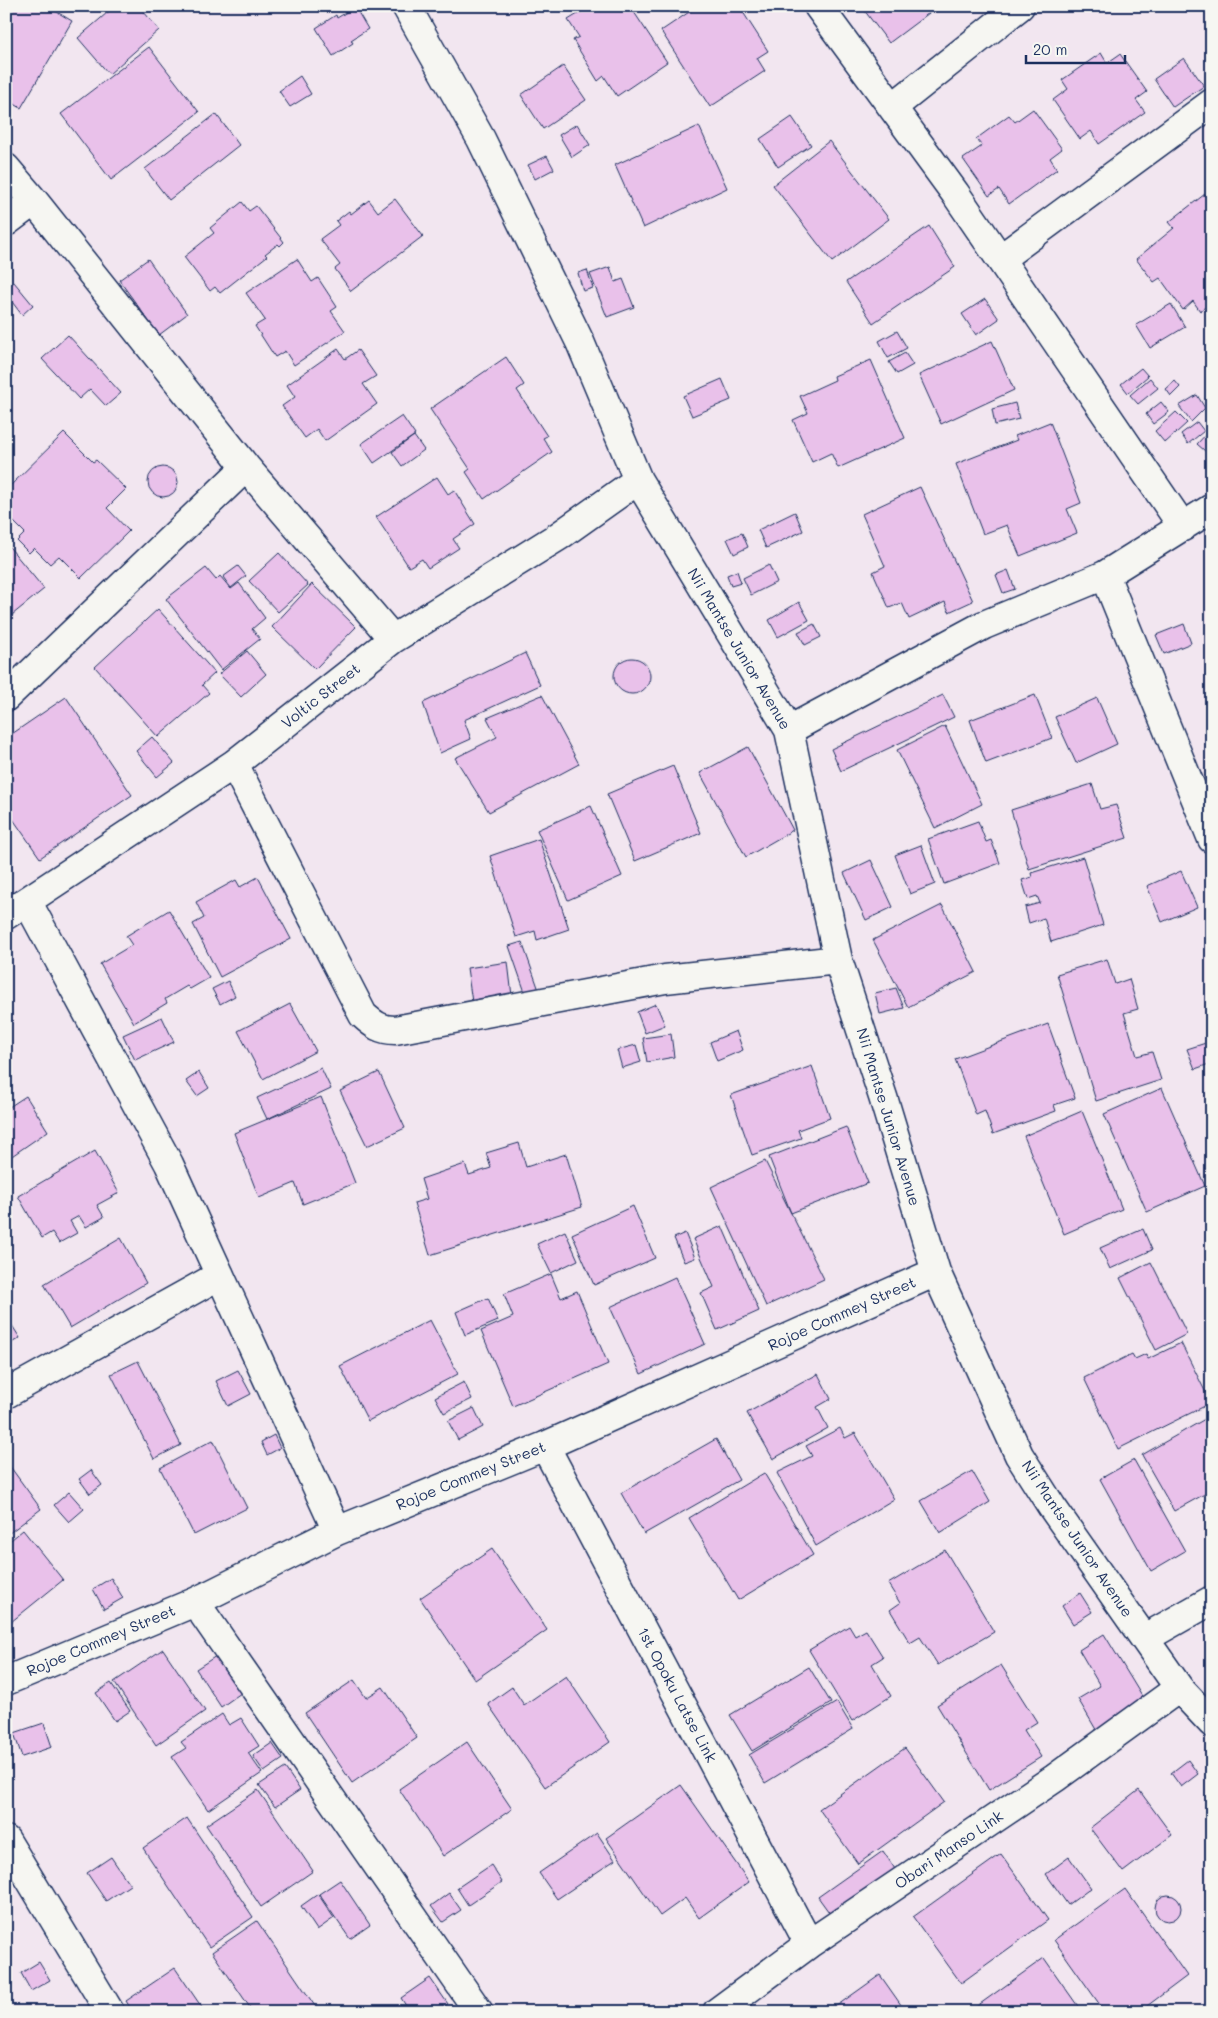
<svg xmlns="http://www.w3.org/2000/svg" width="1218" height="2018" font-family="Mali,sans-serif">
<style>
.building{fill:#e9c1ea;stroke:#1b2f5e}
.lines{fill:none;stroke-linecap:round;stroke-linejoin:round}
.minor-casing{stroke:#1b2f5e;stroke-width:31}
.minor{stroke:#f6f6f2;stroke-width:28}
.labels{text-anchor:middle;stroke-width:4;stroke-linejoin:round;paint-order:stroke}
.street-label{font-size:15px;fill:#1b2f5e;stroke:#f6f6f2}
</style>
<rect width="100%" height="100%" fill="#f2e6f0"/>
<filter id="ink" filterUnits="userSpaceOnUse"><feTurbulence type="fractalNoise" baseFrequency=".02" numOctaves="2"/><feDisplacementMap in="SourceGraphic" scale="10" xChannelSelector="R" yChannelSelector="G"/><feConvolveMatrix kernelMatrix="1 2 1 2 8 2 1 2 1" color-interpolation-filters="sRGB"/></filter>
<g filter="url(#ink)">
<path class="building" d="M6,6H47L72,21L21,108L6,99Z
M115,6H139L159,30L109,74L78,38Z
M591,6H630L667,62L617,96L604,76L598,81L573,40L579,37L568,20Z
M698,6H723L726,10L732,6H739L768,51L757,58L765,71L710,107L661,31Z
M861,6H930L933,10L889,43Z
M355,7L368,29L351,40L353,43L333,56L316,28L336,15L337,18Z
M149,47L199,112L111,180L61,114Z
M1101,53L1107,63L1120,54L1147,92L1136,100L1145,112L1099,144L1091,131L1080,139L1053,100L1068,89L1062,80Z
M1184,58L1204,86L1173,107L1154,79Z
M563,66L586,100L543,129L521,95Z
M300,76L311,94L290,107L279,91Z
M1033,109L1062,149L1050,158L1057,169L1009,204L999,189L989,196L963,159L982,146L976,139L1009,115L1015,122Z
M216,114L239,145L169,200L145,169Z
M792,117L811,145L778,167L760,139Z
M577,124L590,145L572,157L559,135Z
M699,126L727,188L643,228L615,165Z
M829,141L889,219L832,262L773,185Z
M547,156L554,169L535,179L528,165Z
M1205,194L1212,203V302L1200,311L1193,301L1183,310L1160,278L1154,282L1136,259L1174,228L1169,222Z
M395,199L423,236L351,291L335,269L340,265L320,239L339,225L336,221L349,211L351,214L369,200L378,212Z
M242,202L249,211L256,206L284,242L280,246L278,244L265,254L267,256L220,293L215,287L210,291L184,257L214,233L210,228Z
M929,226L955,267L873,323L846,282Z
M148,259L187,314L159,335L119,280Z
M297,259L312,282L318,278L337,307L331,311L345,331L294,365L285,351L275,357L255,326L265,320L246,293Z
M610,267L615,282L623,279L634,307L607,317L590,274Z
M587,270L593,288L583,291L578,273Z
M14,282L33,305L22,315L6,294V289Z
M985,299L999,319L976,335L962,314Z
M1171,304L1185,327L1150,348L1136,325Z
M897,331L907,348L888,358L879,341Z
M68,335L121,393L106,406L90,389L79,399L42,359Z
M992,341L1014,390L941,424L919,375Z
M338,349L345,359L358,350L376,376L363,384L377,404L325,441L317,429L305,438L282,406L295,397L287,385Z
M905,353L913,365L897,374L889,362Z
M506,357L524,385L517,390L547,436L543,438L552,452L484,499L466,472L470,469L430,409Z
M871,360L905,438L838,468L831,453L812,462L793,420L808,413L800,396L835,380L834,376Z
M1141,368L1148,376L1128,393L1121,384Z
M1150,378L1158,388L1138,404L1130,395Z
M722,379L731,400L692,416L683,396Z
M1175,381L1180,387L1171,396L1166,389Z
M1197,395L1205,408L1191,422L1179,406Z
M1161,402L1169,412L1153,424L1146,414Z
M1015,403L1019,419L995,425L992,409Z
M1176,412L1187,423L1165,443L1155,431Z
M402,416L415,435L374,463L361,444Z
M1050,422L1081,503L1067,509L1077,533L1020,556L1007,525L983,534L956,464L1017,440L1015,436Z
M1197,422L1204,431L1188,444L1181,434Z
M1209,431L1212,433V457L1197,444Z
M64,433L93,462L96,460L126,489L107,508L129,531L81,578L59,556L50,564L34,548L29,553L17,541L25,533L6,514V490Z
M414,436L424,450L402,466L392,452Z
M148 482a15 15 0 1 1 30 0a15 15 0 1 1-30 0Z
M437,477L448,494L454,490L475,524L453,539L459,548L428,568L422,559L409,567L376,517Z
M920,487L973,601L949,612L945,602L909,619L902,603L889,608L873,572L885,566L862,514Z
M795,512L803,531L766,548L758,530Z
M742,533L748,547L734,554L727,539Z
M6,543L44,589L7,619L6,618Z
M279,553L308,585L278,612L249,581Z
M769,565L777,582L751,595L743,578Z
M238,566L246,576L231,588L223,577Z
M206,568L216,580L220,576L231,589L239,583L265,618L252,629L260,639L221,670L166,599Z
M1008,570L1015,589L1003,593L996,575Z
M737,571L741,583L731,586L727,575Z
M312,584L356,627L315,669L272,627Z
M799,602L809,620L778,637L769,620Z
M158,609L215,673L202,685L209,693L158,737L95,667Z
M814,624L821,637L805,645L798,632Z
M1184,624L1191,643L1164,654L1156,635Z
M247,651L266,674L241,697L219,674Z
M525,653L540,685L464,720L471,739L440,753L423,703Z
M614 676a18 18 0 1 1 36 0a18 18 0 1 1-36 0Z
M542,695L579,764L489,812L455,758L497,737L487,718Z
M943,695L954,717L841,771L831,749Z
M1035,695L1052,738L986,763L970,720Z
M66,697L132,795L40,858L6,809V738Z
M1097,698L1117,744L1076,763L1055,717Z
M945,726L982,804L935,828L897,750Z
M152,737L174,763L157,777L136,751Z
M748,747L793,830L746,857L700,773Z
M673,766L701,833L635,861L607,794Z
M1092,784L1100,809L1116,805L1127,838L1029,869L1011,810Z
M591,806L622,876L568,900L537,830Z
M978,821L986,842L991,840L1000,863L944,884L928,839Z
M539,839L569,929L537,940L535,931L516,937L490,856Z
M921,845L935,884L910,894L895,855Z
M1083,857L1103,925L1051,942L1044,918L1029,923L1025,907L1040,903L1037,896L1028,899L1022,880L1032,877L1031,873Z
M871,860L893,907L866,920L844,873Z
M1181,871L1197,907L1162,922L1147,886Z
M258,877L291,939L220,977L193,924L204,918L196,902L236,880L240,887Z
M942,905L976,972L908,1007L873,940Z
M169,910L209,978L190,989L187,986L165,999L167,1003L134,1023L100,964L132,945L126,936Z
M522,942L540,993L527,998L509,946Z
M1107,959L1115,984L1129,979L1138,1009L1124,1013L1137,1056L1152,1052L1161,1080L1096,1101L1057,974Z
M508,962L512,996L472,1002L467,968Z
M228,981L235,996L220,1004L212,989Z
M896,988L904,1008L880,1014L875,993Z
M290,1004L316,1051L263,1079L238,1031Z
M656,1004L665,1025L645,1033L637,1012Z
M162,1017L174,1042L135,1060L123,1035Z
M1048,1024L1075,1098L1054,1105L1056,1111L993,1134L985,1111L976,1115L955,1059Z
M736,1031L743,1050L717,1061L710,1042Z
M671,1034L674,1057L647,1062L643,1038Z
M1212,1041V1063L1195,1069L1187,1049Z
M636,1045L641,1062L622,1068L617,1050Z
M812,1066L830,1118L798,1130L801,1138L752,1155L731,1095Z
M321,1068L331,1089L267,1119L257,1098Z
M199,1072L209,1088L197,1096L186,1081Z
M379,1072L405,1128L367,1146L340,1091Z
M1162,1088L1205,1186L1147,1212L1104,1114Z
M26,1096L48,1131L6,1160V1109Z
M321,1097L355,1183L303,1204L295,1183L259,1198L234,1133Z
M1082,1111L1122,1209L1064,1234L1024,1136Z
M846,1127L868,1183L791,1213L769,1157Z
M519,1143L526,1167L566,1154L582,1207L430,1255L414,1203L427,1199L421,1179L465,1164L469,1175L491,1168L486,1153Z
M95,1151L119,1193L97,1205L104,1217L86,1227L79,1216L70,1221L77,1233L59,1243L52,1232L42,1238L18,1196Z
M765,1161L824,1279L766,1306L711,1187Z
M633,1206L655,1258L594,1285L572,1234Z
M722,1226L759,1311L717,1330L701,1293L714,1287L693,1239Z
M1143,1229L1152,1250L1110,1269L1100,1248Z
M565,1231L578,1260L551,1273L537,1244Z
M685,1233L695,1258L684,1262L674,1238Z
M121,1238L146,1283L70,1328L44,1284Z
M1151,1262L1187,1334L1156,1350L1120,1278Z
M551,1274L561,1298L577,1291L608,1364L513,1406L481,1331L513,1317L504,1294Z
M675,1277L705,1344L641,1374L610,1307Z
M488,1298L498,1321L465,1335L456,1312Z
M6,1316L20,1338L6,1346Z
M430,1320L458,1374L368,1421L340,1366Z
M1181,1343L1211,1403L1118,1449L1084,1378L1132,1354L1135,1359L1146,1354L1148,1359Z
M138,1361L181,1445L154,1459L111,1374Z
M238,1370L251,1394L228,1406L216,1381Z
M818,1374L831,1399L817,1407L828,1428L773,1459L747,1413Z
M464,1382L472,1399L444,1413L435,1397Z
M474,1408L483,1427L458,1440L448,1421Z
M1212,1415V1490L1174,1511L1142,1455Z
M840,1428L845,1438L855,1433L894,1499L816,1546L777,1473L812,1456L806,1446Z
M274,1435L280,1448L267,1455L261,1442Z
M716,1439L739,1480L644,1534L621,1493Z
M213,1440L247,1508L194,1535L160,1468Z
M1134,1460L1185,1551L1151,1571L1100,1479Z
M6,1461L41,1509L8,1534L6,1532Z
M91,1470L102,1485L90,1494L79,1479Z
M972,1471L990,1502L940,1533L921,1501Z
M764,1473L813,1555L738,1600L689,1518Z
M69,1492L84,1509L69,1522L54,1505Z
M23,1530L63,1580L6,1626V1544Z
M492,1549L547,1630L475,1680L420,1598Z
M945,1550L994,1632L938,1665L920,1637L910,1643L890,1610L900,1603L888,1584Z
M111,1578L123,1598L104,1609L93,1589Z
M1080,1593L1092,1612L1073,1624L1062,1606Z
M849,1626L855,1636L866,1630L883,1657L872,1664L891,1696L852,1721L809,1650Z
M1104,1634L1146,1703L1098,1733L1078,1699L1100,1686L1079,1650Z
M163,1649L205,1711L156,1745L114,1682Z
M216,1656L241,1693L221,1707L196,1669Z
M1001,1665L1037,1722L1024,1730L1041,1757L989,1790L937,1705Z
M809,1667L831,1703L752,1751L730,1715Z
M566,1676L610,1742L545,1787L488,1704L512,1687L524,1705Z
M354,1680L366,1698L383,1687L417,1738L352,1783L305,1713Z
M111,1683L130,1711L115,1721L96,1693Z
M837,1702L853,1729L765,1783L749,1755Z
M222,1714L229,1725L241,1718L259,1746L248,1753L262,1773L208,1810L172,1757L186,1748L181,1742Z
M44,1723L52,1747L22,1757L14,1733Z
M467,1742L512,1809L443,1856L399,1789Z
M272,1743L283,1759L264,1772L253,1756Z
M905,1748L944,1802L858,1864L819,1809Z
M1188,1760L1198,1774L1181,1787L1171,1773Z
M285,1768L300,1790L275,1807L259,1785Z
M681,1785L749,1882L699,1918L685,1898L660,1916L606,1838Z
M258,1790L313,1871L261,1907L206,1825Z
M1139,1790L1172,1835L1123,1872L1090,1828Z
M187,1818L253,1917L209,1947L143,1848Z
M597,1833L615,1860L557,1899L539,1873Z
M883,1851L895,1869L831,1915L818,1897Z
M1001,1854L1048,1920L961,1983L913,1917Z
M111,1857L130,1885L106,1901L87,1873Z
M1069,1857L1091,1888L1068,1905L1046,1874Z
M491,1865L502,1882L468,1905L457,1888Z
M340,1880L370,1925L350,1939L319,1894Z
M1125,1889L1187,1976L1139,2012H1105L1054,1940Z
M449,1893L461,1910L443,1922L431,1906Z
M318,1894L334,1918L317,1930L301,1906Z
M1155 1908a13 13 0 1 1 26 0a13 13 0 1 1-26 0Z
M257,1921L319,2012H253L212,1952Z
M1044,1958L1082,2012H974L973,2009Z
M39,1962L50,1980L31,1991L21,1973Z
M175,1968L205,2012H133L126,2001Z
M880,1975L906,2012H828Z
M430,1978L448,2004L437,2012H410L401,1998Z"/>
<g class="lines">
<defs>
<path id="minor" d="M406,6L481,139L580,342L638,480L789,730L838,960L883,1097L936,1272L1019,1455L1052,1507L1179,1688L1212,1723
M818,6L955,193L1183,527
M893,107L1020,6
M6,168L34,201
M6,222L34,201L246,467L393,639
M1000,259L1212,103
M1105,575L1212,839
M6,697L246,467
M789,730L984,625L1105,575L1212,508
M234,764L363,1015C374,1025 381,1030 395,1030L665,979L838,960
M27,901L169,1164L337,1531
M6,915L234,764L393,639L559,536L638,480
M6,1394L220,1275
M545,1446L809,1944
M195,1602L479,2012
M1145,1638L1212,1600
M6,1681L195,1602L337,1531L545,1446L936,1272
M6,1840L110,2012
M717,2012L809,1944L1055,1778L1179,1688"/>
</defs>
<use href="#minor" class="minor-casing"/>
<use href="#minor" class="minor"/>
</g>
</g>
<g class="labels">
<g class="street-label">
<text transform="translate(739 649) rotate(59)" y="5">Nii Mantse Junior Avenue</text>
<text transform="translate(321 696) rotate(-38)" y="5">Voltic Street</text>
<text transform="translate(888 1117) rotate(73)" y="5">Nii Mantse Junior Avenue</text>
<text transform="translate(842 1314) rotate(-24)" y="5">Rojoe Commey Street</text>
<text transform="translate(471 1476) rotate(-22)" y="5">Rojoe Commey Street</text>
<text transform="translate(1077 1539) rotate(56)" y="5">Nii Mantse Junior Avenue</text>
<text transform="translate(101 1641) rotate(-23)" y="5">Rojoe Commey Street</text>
<text transform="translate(677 1695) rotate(62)" y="5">1st Opoku Latse Link</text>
<text transform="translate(949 1850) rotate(-34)" y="5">Obari Manso Link</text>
</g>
</g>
<rect width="1218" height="2018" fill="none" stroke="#f6f6f2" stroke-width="25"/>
<rect x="12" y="12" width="1193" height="1993" fill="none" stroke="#1b2f5e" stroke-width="2" filter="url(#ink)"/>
<path d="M1026 55v8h99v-8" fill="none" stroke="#1b2f5e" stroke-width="2.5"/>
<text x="1033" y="55" font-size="15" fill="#1b2f5e" stroke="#f6f6f2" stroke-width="4" paint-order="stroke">20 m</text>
</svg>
